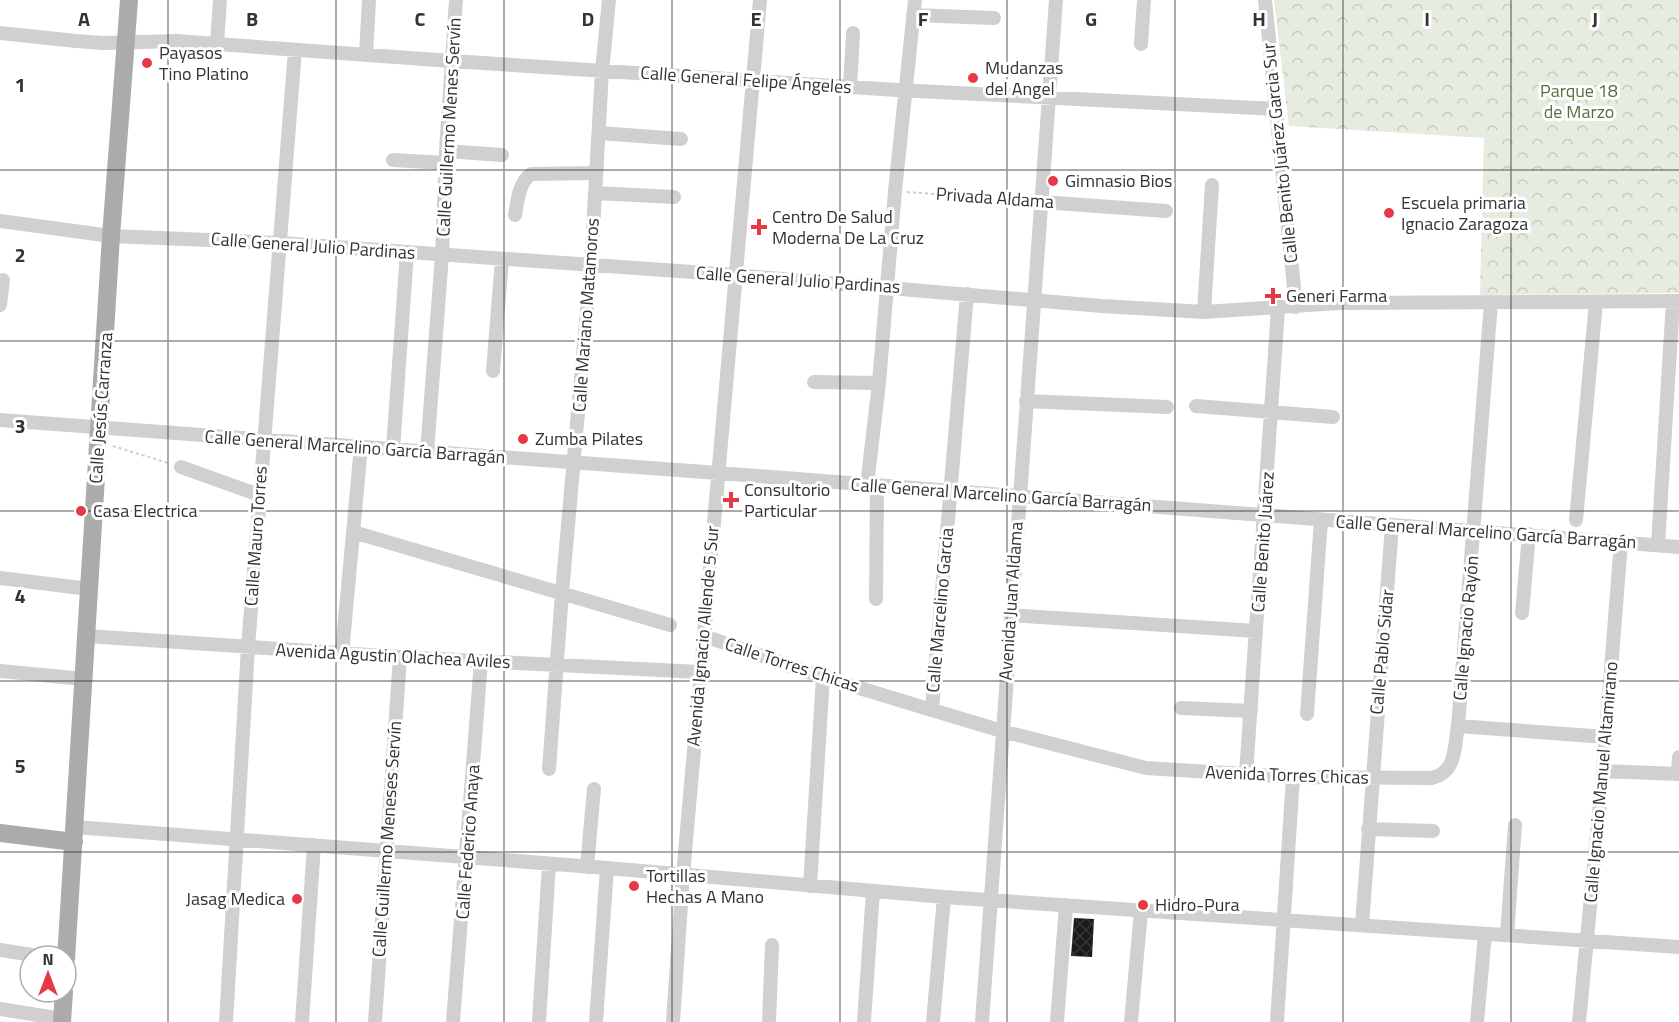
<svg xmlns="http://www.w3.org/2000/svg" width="1679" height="1022" font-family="'Titillium Web',sans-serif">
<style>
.park{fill:url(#park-crowns)}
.building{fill:url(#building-cross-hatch)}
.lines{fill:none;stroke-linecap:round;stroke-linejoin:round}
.path{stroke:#cdcdcd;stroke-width:2;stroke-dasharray:3 3;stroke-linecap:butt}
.minor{stroke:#d0d0d0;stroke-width:14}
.major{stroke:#ababab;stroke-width:18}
.grid{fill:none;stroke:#333;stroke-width:1.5;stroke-opacity:0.55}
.poi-dot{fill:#e63946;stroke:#fff;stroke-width:2}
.labels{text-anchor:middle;stroke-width:6;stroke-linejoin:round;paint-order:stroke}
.poi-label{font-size:18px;fill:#333;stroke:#fff;text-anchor:start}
.street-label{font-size:18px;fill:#333;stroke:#fff}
.park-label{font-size:18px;fill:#56703f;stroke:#fff}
.grid-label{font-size:20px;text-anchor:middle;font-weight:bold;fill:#333;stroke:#fff;stroke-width:6;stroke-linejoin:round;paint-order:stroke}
</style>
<defs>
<pattern id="park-crowns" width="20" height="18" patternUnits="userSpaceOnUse" patternTransform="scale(1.5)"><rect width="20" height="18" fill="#e6ecdf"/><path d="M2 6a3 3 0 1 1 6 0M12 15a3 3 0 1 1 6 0" fill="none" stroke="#c6cbc0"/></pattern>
<pattern id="building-cross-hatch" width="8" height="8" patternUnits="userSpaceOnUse" patternTransform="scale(1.5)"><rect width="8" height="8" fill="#1a1a1a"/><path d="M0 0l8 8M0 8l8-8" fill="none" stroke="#333"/></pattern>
</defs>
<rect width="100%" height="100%" fill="#fff"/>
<path class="park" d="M1274,0H1679V293L1480,295L1484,138L1289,126Z"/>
<path class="building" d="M1074,918L1094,919L1092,957L1071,956Z"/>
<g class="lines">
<path class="path" d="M907,192L1027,201
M113,446L168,463"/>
<path class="minor" d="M1265,0L1296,307
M913,15L994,18
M0,33L76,41L103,43L177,41L217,44L451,61L897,90L1275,109
M217,44L220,0
M1141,44L1144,0
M366,55L369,0
M850,87L853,33
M599,133L681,139
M446,151L502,155
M393,160L445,163
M595,193L674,197
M1042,202L1166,211
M515,215C518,200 518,184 531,174L596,173
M0,221L111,236L280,243L735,275L1102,306L1204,312L1339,303L1679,301
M0,305L3,280
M1204,312L1212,185
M493,371L502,259
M814,382L879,383
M1026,401L1167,407
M1196,406L1333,417
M0,420L718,473L1679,547
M393,449L407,252
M427,452L442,255L446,151L456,0
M181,467L259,495
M867,485L879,383L895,191L915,0
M1576,520L1596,302
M353,532L670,625
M1658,545L1673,301
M0,578L89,589
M876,599L877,486
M1522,613L1529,534
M1010,615L1256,631
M87,636L400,657L700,672
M704,636L823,677L932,710L1002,731L1146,768L1293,777L1432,778C1457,772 1454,747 1458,726L1491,302
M342,653L361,446
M0,671L84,679
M1181,708L1251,711
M932,710L967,294
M1307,714L1321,520
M1458,726L1606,737
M549,769L562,593L591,265L602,71L609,0
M1603,771L1679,774
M1246,774L1278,309
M1678,774L1679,757
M75,827L607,868L944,897L1679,947
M1368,829L1433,831
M587,867L594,789
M810,886L823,677
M1362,925L1392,525
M1507,935L1515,825
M0,950L39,956
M0,1009L62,1019
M226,1022L248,647L295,50
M302,1022L314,845
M375,1022L400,657
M453,1022L481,661
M539,1022L549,864
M596,1022L607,868
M673,1022L683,875L760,0
M769,1022L772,945
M864,1022L873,891
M933,1022L944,897
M982,1022L1056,0
M1057,1022L1066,905
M1131,1022L1141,911
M1277,1022L1293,777
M1477,1022L1485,934
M1579,1022L1603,771L1621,542"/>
<path class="major" d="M0,833L74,842
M66,959L111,236L129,0
M62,1022L64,992"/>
</g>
<path class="grid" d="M168,0V1022M336,0V1022M504,0V1022M672,0V1022M840,0V1022M1007,0V1022M1175,0V1022M1343,0V1022M1511,0V1022M0,170H1679M0,341H1679M0,511H1679M0,681H1679M0,852H1679"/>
<g class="poi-dot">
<circle cx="147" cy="63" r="6"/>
<circle cx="973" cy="78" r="6"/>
<circle cx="1053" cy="181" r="6"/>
<circle cx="1389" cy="213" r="6"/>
<path d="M756 218h6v6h6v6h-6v6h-6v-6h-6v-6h6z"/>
<path d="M1270 287h6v6h6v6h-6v6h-6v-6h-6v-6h6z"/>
<circle cx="523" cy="439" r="6"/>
<path d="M728 491h6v6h6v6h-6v6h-6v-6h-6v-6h6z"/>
<circle cx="81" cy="511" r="6"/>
<circle cx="634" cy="886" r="6"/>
<circle cx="297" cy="899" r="6"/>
<circle cx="1143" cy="905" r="6"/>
</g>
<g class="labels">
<g class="poi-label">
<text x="159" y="59">Payasos<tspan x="159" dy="21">Tino Platino</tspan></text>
<text x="985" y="74">Mudanzas<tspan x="985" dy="21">del Angel</tspan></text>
<text x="1065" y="187">Gimnasio Bios</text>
<text x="1401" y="209">Escuela primaria<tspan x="1401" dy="21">Ignacio Zaragoza</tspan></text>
<text x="772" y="223">Centro De Salud<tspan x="772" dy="21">Moderna De La Cruz</tspan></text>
<text x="1286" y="302">Generi Farma</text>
<text x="535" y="445">Zumba Pilates</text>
<text x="744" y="496">Consultorio<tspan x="744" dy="21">Particular</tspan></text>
<text x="93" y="517">Casa Electrica</text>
<text x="646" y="882">Tortillas<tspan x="646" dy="21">Hechas A Mano</tspan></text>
<text x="285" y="905" text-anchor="end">Jasag Medica</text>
<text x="1155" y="911">Hidro-Pura</text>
</g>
<g class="street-label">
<text transform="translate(746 80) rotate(4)" y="6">Calle General Felipe Ángeles</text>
<text transform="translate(449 127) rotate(-87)" y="6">Calle Guillermo Menes Servín</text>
<text transform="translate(1280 153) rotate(-96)" y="6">Calle Benito Juárez Garcia Sur</text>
<text transform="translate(995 198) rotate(4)" y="6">Privada Aldama</text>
<text transform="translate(313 246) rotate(4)" y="6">Calle General Julio Pardinas</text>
<text transform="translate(798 280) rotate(4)" y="6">Calle General Julio Pardinas</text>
<text transform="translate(586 315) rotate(-86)" y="6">Calle Mariano Matamoros</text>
<text transform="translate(101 408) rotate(-86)" y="6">Calle Jesús Carranza</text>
<text transform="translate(355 447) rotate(4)" y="6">Calle General Marcelino García Barragán</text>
<text transform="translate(1001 495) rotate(4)" y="6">Calle General Marcelino García Barragán</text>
<text transform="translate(1486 532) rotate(4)" y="6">Calle General Marcelino García Barragán</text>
<text transform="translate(256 536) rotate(-86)" y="6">Calle Mauro Torres</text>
<text transform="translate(1263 542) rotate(-86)" y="6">Calle Benito Juárez</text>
<text transform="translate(1011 601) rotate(-86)" y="6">Avenida Juan Aldama</text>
<text transform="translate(940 610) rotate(-85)" y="6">Calle Marcelino Garcia</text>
<text transform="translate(1466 628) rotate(-85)" y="6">Calle Ignacio Rayón</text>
<text transform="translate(703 636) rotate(-85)" y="6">Avenida Ignacio Allende 5 Sur</text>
<text transform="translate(1382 652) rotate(-85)" y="6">Calle Pablo Sidar</text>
<text transform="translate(393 656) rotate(3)" y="6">Avenida Agustin Olachea Aviles</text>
<text transform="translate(792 665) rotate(18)" y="6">Calle Torres Chicas</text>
<text transform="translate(1287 775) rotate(2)" y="6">Avenida Torres Chicas</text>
<text transform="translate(1601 782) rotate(-85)" y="6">Calle Ignacio Manuel Altamirano</text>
<text transform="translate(387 839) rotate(-86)" y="6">Calle Guillermo Meneses Servín</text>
<text transform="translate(468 842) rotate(-86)" y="6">Calle Federico Anaya</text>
</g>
<g class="park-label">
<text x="1579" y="97">Parque 18<tspan x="1579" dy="21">de Marzo</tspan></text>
</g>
</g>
<g class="grid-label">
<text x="84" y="26">A</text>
<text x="252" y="26">B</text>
<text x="420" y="26">C</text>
<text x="588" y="26">D</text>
<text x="756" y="26">E</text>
<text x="923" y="26">F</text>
<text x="1091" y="26">G</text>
<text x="1259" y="26">H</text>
<text x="1427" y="26">I</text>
<text x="1595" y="26">J</text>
<text x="20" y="92">1</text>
<text x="20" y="262">2</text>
<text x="20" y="433">3</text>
<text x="20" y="603">4</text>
<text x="20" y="773">5</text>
</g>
<g transform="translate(48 974)"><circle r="28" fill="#ffffff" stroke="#adadad" stroke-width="1.5"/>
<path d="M0-4.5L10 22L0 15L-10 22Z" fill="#e63946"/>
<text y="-9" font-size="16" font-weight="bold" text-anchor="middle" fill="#333333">N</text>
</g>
</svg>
